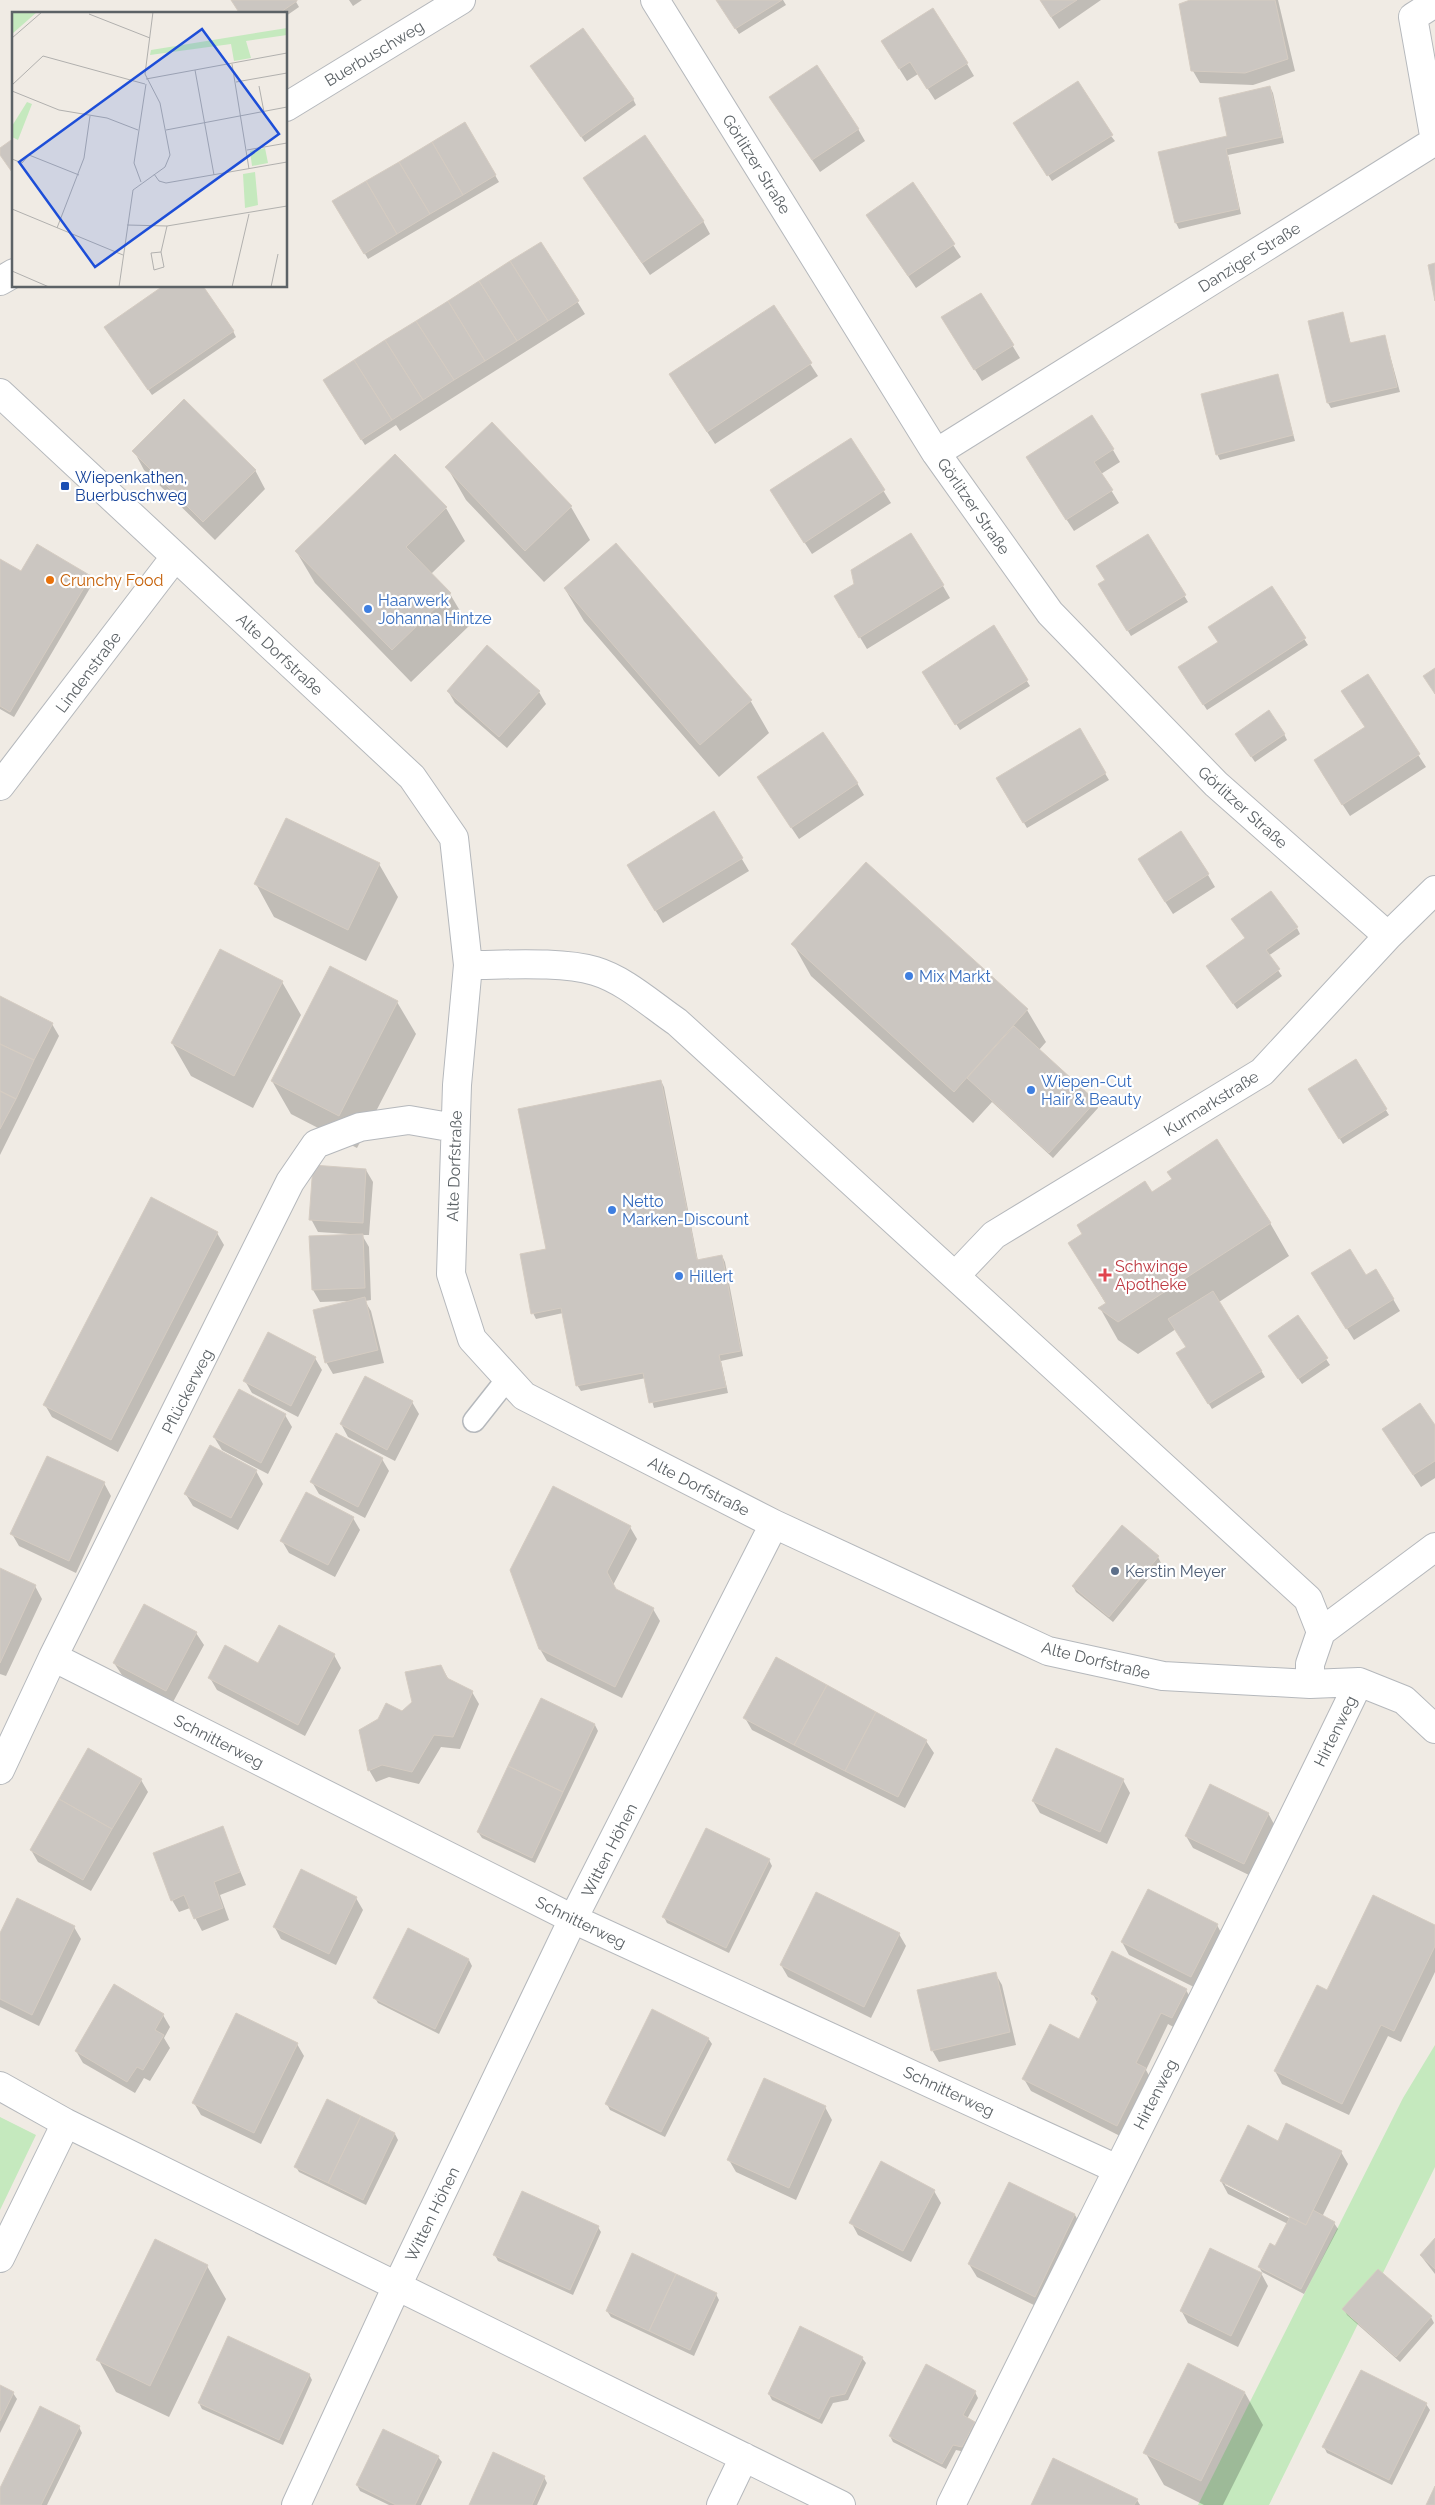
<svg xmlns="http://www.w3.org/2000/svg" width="1435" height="2505" font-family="Raleway,sans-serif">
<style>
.green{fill:#c5e9be}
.shadow{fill:#0003;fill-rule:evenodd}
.building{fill:#cbc6c1;stroke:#d5ccc2}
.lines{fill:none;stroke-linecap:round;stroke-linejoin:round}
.service-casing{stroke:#b5b8bc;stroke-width:24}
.minor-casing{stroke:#b5b8bc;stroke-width:30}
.service{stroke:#fff;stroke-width:21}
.minor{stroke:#fff;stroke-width:28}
.transit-dot{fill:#1a4fb4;stroke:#fff;stroke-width:2}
.food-dot{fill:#e8710a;stroke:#fff;stroke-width:2}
.shop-dot{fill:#3f7fe0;stroke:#fff;stroke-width:2}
.health-dot{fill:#e0444e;stroke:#fff;stroke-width:2}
.service-dot{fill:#5c6f8a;stroke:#fff;stroke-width:2}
.labels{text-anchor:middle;stroke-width:4.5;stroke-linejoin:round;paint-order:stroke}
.street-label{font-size:16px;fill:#5c6266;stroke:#fff}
.transit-label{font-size:16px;fill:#164399;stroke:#fff;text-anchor:start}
.food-label{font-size:16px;fill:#c56008;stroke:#fff;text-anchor:start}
.shop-label{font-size:16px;fill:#366cbe;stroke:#fff;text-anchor:start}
.health-label{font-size:16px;fill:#be3a42;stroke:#fff;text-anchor:start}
.service-label{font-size:16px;fill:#4e5e75;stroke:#fff;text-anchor:start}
.inset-road{fill:none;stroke:#b1b0ae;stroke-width:1}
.view{fill:#1d4ed8;fill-opacity:0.15;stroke:#1d4ed8;stroke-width:2.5}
.inset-edge{fill:none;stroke:#5c6266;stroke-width:2.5}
</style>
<rect width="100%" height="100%" fill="#f0ebe4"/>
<path class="green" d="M1435,2045V2167L1269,2505H1198L1403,2098Z
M0,2117L36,2135L0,2210Z"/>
<path class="shadow" d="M232,0H295L299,7L286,16V14H241Z
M349,0H362L353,6Z
M718,0H783L786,5L739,34Z
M1040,0H1101L1059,29Z
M1194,0H1278L1295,71L1253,85L1200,83L1193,71Z
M890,54L967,64L974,76L935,100L918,74L907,81Z
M535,72L633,99L636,105L585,142Z
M1270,87L1273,93L1284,143L1228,155L1241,214L1179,229L1176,223L1160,153L1229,137Z
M778,109L858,129L865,141L820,172Z
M1015,123L1111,136L1115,141L1052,181Z
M465,124L499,182L368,259L334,201Z
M584,178L703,221L710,234L650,275Z
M913,184L961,257L916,288L875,227Z
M541,243L585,314L400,431L396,425L365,445L324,380Z
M981,294L1020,358L982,381L950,330Z
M773,307L818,376L715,444L677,386Z
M1342,314L1351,344L1385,337L1400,392L1331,408L1328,403Z
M233,331L236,337L152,395L109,333Z
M1277,375L1295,441L1220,460L1217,454Z
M492,424L571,507L590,540L544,582L466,500L447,467Z
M851,439L891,503L812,554L779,503Z
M1113,450L1120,462L1101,474L1119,503L1074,531L1034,470Z
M134,451L255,470L265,489L215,540L144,470Z
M395,455L446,508L465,541L431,574L450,594L469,626L411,682L315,583L296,551Z
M1148,536L1188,602L1131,636L1100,585L1107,581Z
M0,560L21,572L90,577L93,583L14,717L0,709Z
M855,585L943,586L950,598L867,649L843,609Z
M1272,588L1308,645L1207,710L1183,673L1219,642Z
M565,589L750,700L769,733L719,777L584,621Z
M993,627L1030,686L960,730L923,672Z
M487,646L539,692L546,704L507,748L455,703L448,691Z
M1367,676L1426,767L1350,816L1322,773L1366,728Z
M1079,730L1109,780L1027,828L998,779Z
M1284,734L1287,740L1255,762L1240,740Z
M857,783L864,795L799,839L766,790Z
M714,812L749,871L663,923L628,865Z
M379,864L398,897L366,961L274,917L256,884Z
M1146,872L1208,875L1215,887L1173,914Z
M1297,928L1300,934L1268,956L1282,976L1237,1009L1207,967Z
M793,944L1027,1010L1046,1042L1038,1051L1095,1102L1098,1108L1053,1158L992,1102L973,1123L811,976Z
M221,950L282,982L301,1015L253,1108L191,1076L172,1043Z
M0,998L52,1024L59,1036L0,1155Z
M397,1002L416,1034L357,1148L291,1114L272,1081Z
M1355,1061L1389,1115L1343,1144L1310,1090Z
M661,1081L664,1087L698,1261L722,1256L725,1262L743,1356L721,1361L728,1393L654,1408L646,1378L581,1391L577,1385L563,1313L536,1319L533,1313Z
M366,1170L373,1182L369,1235H362L369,1247L371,1300L365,1301L371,1311L384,1363L333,1374L326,1362L350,1301L320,1302L313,1290L311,1237L349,1236V1234L318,1232L311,1219Z
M1151,1193L1270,1223L1289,1256L1219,1302L1265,1377L1212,1409L1178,1354L1187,1348L1176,1329L1138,1354L1118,1340L1100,1308L1106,1304L1070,1244Z
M217,1233L224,1245L118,1452L52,1417L45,1405Z
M1365,1277L1393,1299L1400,1311L1354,1340L1320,1286Z
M1273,1342L1326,1359L1330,1365L1302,1384Z
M315,1358L322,1370L298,1417L252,1393L245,1381Z
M412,1402L419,1414L395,1461L348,1437L341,1424Z
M285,1415L292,1427L268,1474L222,1450L214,1437Z
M1435,1428V1478L1421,1487L1391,1441Z
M382,1459L389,1471L365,1518L319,1494L312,1482Z
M256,1471L263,1484L238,1530L193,1506L185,1493Z
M104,1483L111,1496L76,1573L19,1546L12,1534Z
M353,1518L360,1530L335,1577L289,1553L282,1541Z
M630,1527L637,1539L613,1585L616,1590L653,1609L660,1621L622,1698L547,1661L540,1649Z
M1158,1557L1161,1563L1113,1622L1076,1592L1073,1586Z
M0,1570L35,1586L42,1599L6,1676L0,1674Z
M196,1633L204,1645L173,1702L122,1675L114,1663Z
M334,1655L341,1668L305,1736L217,1690L210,1678L259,1665Z
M441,1666L449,1680L472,1692L479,1704L460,1749L441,1747L419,1784L389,1777L376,1782L369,1770L402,1712L413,1702Z
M541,1700L595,1725L598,1731L535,1863L482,1838L478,1832Z
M745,1718L926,1741L934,1753L905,1808L752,1730Z
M141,1780L148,1792L91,1891L38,1862L31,1850Z
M1123,1780L1130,1793L1107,1844L1040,1813L1033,1801Z
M1268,1813L1275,1826L1251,1876L1193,1848L1186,1836Z
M222,1828L246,1885L220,1895L229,1920L202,1931L190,1908L179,1912L172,1900Z
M769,1860L772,1866L729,1953L667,1923L664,1917Z
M356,1898L363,1910L336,1965L281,1939L274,1926Z
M1217,1925L1224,1938L1198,1989L1129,1955L1122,1942Z
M74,1927L81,1939L39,2026L0,2007V1936Z
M1435,1927V1972L1401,2042L1388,2036L1349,2115L1282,2084L1275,2071L1328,1991Z
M899,1934L906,1946L871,2018L788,1977L781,1965Z
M469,1960L472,1966L439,2034L378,2003L375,1998Z
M995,1973L1002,1985L1016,2045L939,2062L932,2050Z
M1186,1990L1193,2002L1179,2030L1168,2024L1146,2070L1152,2081L1124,2138L1031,2091L1024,2079L1080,2040L1098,2004L1093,1994Z
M163,2015L170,2027L164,2038L170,2048L150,2081L144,2078L135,2093L83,2063L76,2051Z
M708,2038L712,2044L665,2137L610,2110L607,2104Z
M297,2044L304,2056L261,2144L201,2115L194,2103Z
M328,2101L395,2134L398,2140L366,2205L299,2172L296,2167Z
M825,2107L832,2120L796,2200L736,2172L729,2160Z
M1279,2142L1341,2152L1348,2164L1322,2217L1334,2223L1338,2229L1304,2294L1262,2272L1259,2267L1276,2248L1288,2224L1228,2194L1221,2181ZM1226,2183L1291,2216V2219L1225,2185Z
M1010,2183L1075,2215L1082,2228L1042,2309L977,2277L969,2264Z
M934,2191L941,2203L911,2262L858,2235L851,2222Z
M598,2227L601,2232L573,2295L498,2261L495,2255Z
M1435,2240V2274L1421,2256Z
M156,2241L207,2266L226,2299L169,2417L116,2392L98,2359Z
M1261,2273L1268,2286L1238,2347L1188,2323L1181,2310Z
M716,2294L719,2300L694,2356L611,2317L607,2311Z
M1344,2309L1431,2317L1434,2323L1400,2362L1347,2315Z
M862,2358L866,2363L848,2400L833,2403L822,2424L772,2400L769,2394Z
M309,2374L312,2380L283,2445L202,2409L199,2403Z
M0,2386L13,2393L17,2399L0,2433Z
M975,2392L978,2398L967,2419L974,2423L977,2429L965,2452L956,2450L946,2469L893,2442L890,2436Z
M1245,2393L1263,2425L1223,2505H1204L1164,2485L1145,2452Z
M1426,2404L1430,2410L1392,2485L1327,2453L1324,2447Z
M79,2427L82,2433L47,2505H0V2491Z
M438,2457L442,2462L421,2505H389L360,2491L357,2485Z
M544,2477L547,2483L537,2505H470Z
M1137,2500L1140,2505H1032Z"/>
<path class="building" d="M231,0H297V1L278,14H240Z
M716,0H782L735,29Z
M1040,0H1077L1051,17Z
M1190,0H1275L1288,59L1245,73L1191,71L1179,4Z
M933,8L968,63L927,89L910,62L899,69L881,41Z
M583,28L634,99L581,137L530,66Z
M817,65L859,129L812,160L769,97Z
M1078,81L1113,135L1047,176L1013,123Z
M1270,86L1282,137L1226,149L1239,209L1175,223L1158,152L1227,136L1219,98Z
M465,122L496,175L463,195L432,142Z
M645,135L704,221L642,263L583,178Z
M14,138V175L0,155V148Z
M432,142L463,195L430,214L399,162Z
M399,162L430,214L397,234L366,181Z
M366,181L397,234L364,254L332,201Z
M913,182L955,244L908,276L866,215Z
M541,242L579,301L548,321L510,261Z
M510,261L548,321L517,341L479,281Z
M1435,263V301L1428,265Z
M479,281L517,341L485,361L448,301Z
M163,286H203L234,331L148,390L104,327Z
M981,293L1014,345L974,370L941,317Z
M448,301L485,361L454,380L416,321Z
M774,305L812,363L707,432L669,374Z
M1343,312L1350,343L1385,335L1397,387L1327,403L1308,321Z
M416,321L454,380L423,400L385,340Z
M385,340L423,400L392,420L354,360Z
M354,360L392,420L361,440L323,380Z
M1278,374L1293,435L1216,455L1201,394Z
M184,399L256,470L203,522L132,451Z
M1092,415L1114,449L1094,462L1113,490L1066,520L1026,457Z
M492,422L572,506L525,551L445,467Z
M851,438L885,490L804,543L770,490Z
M395,454L447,507L406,547L451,593L392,650L295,551Z
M911,533L944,585L859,638L834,596L854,584L851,570Z
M1148,534L1186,595L1127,631L1098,584L1105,580L1096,566Z
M616,543L752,700L700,745L564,588Z
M37,544L91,576L10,712L0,706V559L21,571Z
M1272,586L1306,638L1203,705L1178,667L1218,642L1208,627Z
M994,625L1028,680L955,725L922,672Z
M487,645L540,691L499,737L447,691Z
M1435,668V694L1423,676Z
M1368,674L1420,754L1342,805L1314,760L1365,727L1341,691Z
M1269,710L1285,734L1251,757L1235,734Z
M1080,728L1106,773L1023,823L996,778Z
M823,732L858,783L791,828L757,777Z
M714,811L743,858L655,911L627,865Z
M286,818L380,863L348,930L254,884Z
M1181,831L1209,874L1165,902L1138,859Z
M866,862L1028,1009L954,1092L791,944Z
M1271,891L1298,927L1266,950L1280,969L1233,1004L1206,966L1245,938L1231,919Z
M220,949L283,981L234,1076L171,1043Z
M330,966L398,1001L339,1116L271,1081Z
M0,996L53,1023L34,1060L0,1044Z
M1014,1026L1096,1101L1049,1153L967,1078Z
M0,1044L34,1060L16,1099L0,1091Z
M1356,1059L1387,1109L1339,1139L1308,1089Z
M661,1080L697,1260L722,1255L741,1351L719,1355L726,1387L649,1403L643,1373L576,1386L561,1308L531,1314L520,1254L546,1249L518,1109Z
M0,1091L16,1099L0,1129Z
M1217,1139L1271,1223L1118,1322L1098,1308L1106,1303L1068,1243L1082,1234L1077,1225L1145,1181L1152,1192L1172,1179L1167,1172Z
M313,1165L366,1169L363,1223L309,1220Z
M151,1197L218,1232L111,1440L43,1405Z
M363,1234L365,1288L312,1290L309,1236Z
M1350,1249L1366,1275L1376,1269L1394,1299L1346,1329L1311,1273Z
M1213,1291L1262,1371L1208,1404L1176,1353L1186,1347L1168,1319Z
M365,1297L378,1350L325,1363L313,1310Z
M1298,1315L1328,1358L1298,1379L1268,1336Z
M268,1332L316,1357L291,1406L243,1381Z
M365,1376L413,1401L387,1450L340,1424Z
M239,1389L286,1414L261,1463L213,1437Z
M1420,1403L1435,1425V1461L1413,1475L1382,1429Z
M336,1433L383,1458L358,1507L310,1482Z
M210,1445L257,1470L231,1518L184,1494Z
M47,1456L105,1482L69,1561L10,1534Z
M553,1486L631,1526L607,1572L616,1589L654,1608L615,1687L539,1649L510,1570Z
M306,1492L354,1517L328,1565L280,1541Z
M1122,1525L1159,1556L1109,1617L1072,1586Z
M0,1568L36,1585L0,1663Z
M144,1604L197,1632L166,1691L113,1663Z
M279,1625L335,1654L298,1725L208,1678L225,1645L258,1663Z
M776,1657L827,1685L794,1745L743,1718Z
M441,1665L447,1678L473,1691L453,1737L434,1735L412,1772L382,1765L368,1771L359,1730L378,1719L386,1703L402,1711L412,1702L405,1672Z
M827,1685L876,1712L845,1771L794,1745Z
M541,1698L595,1724L563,1792L508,1766Z
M876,1712L927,1740L898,1797L845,1771Z
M88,1748L142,1779L112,1829L59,1799Z
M1056,1748L1124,1779L1100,1832L1032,1801Z
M508,1766L563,1792L532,1858L477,1832Z
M1210,1784L1269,1813L1244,1864L1185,1836Z
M59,1799L112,1829L83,1880L30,1850Z
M223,1826L240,1872L214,1882L223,1908L194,1919L184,1895L171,1901L153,1853Z
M706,1828L770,1859L726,1948L662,1917Z
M301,1869L357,1897L329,1954L273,1927Z
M1148,1889L1218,1924L1191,1977L1121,1942Z
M816,1892L900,1933L864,2007L780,1965Z
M1373,1895L1435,1925V1946L1394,2031L1381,2025L1342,2104L1274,2071L1317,1985L1327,1990Z
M17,1898L75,1926L32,2015L0,1999V1933Z
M408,1928L469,1959L435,2029L373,1998Z
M1112,1951L1187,1989L1172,2018L1161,2013L1136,2063L1146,2068L1117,2126L1022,2079L1050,2024L1079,2039L1099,1998L1091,1994Z
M996,1972L1010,2032L931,2051L917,1990Z
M114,1984L164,2014L155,2030L164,2035L143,2070L137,2067L127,2082L75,2051Z
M652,2009L709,2038L661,2132L605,2104Z
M236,2013L298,2043L254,2133L192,2103Z
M764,2078L826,2106L789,2188L727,2160Z
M327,2099L361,2116L328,2183L294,2167Z
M361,2116L395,2133L363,2200L328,2183Z
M1286,2123L1342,2151L1306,2225L1220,2181L1248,2125L1278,2141Z
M881,2161L935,2190L903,2251L849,2223Z
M1009,2182L1075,2214L1035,2297L968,2264Z
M522,2191L599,2226L570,2290L493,2255Z
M1313,2210L1335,2222L1301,2289L1258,2267L1270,2243L1275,2246L1290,2217L1306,2225Z
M1435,2238V2269L1420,2255Z
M155,2239L208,2265L150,2386L96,2360Z
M1210,2248L1262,2273L1231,2336L1180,2311Z
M632,2253L676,2274L649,2331L606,2311Z
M1378,2269L1432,2316L1396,2357L1342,2309Z
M676,2274L717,2293L690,2350L649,2331Z
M800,2326L863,2357L845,2394L830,2397L819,2419L768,2394Z
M228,2336L310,2374L279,2440L198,2403Z
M1188,2363L1245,2392L1201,2481L1143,2453Z
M926,2364L976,2391L963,2415L975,2422L962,2447L953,2445L942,2464L889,2436Z
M1361,2370L1427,2403L1389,2480L1322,2447Z
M0,2385L14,2392L0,2421Z
M40,2406L80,2426L41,2505H0V2488Z
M383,2429L439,2456L415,2505H396L356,2485Z
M493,2452L545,2476L532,2505H469Z
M1053,2458L1138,2499L1134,2505H1031Z
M1435,2486V2505H1426Z"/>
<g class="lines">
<defs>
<path id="service" d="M474,1421L508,1378"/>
<path id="minor" d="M655,0L936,453L1050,613L1216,784L1388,936
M286,107L461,0
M0,281L14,273
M0,393L412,777L454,838L468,965L457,1085L451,1274L472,1339L524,1396L774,1524L1048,1651L1163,1676L1310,1684L1359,1682L1404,1700L1435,1729
M936,453L1435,141L1413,17L1435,3
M0,786L175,557
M468,965C505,965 561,961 595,971C625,980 652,1005 677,1022L1308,1599L1321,1632L1310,1664V1684
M955,1276L994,1235L1262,1072L1388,936L1435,890
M1321,1632L1435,1547
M53,1657L573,1919L1117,2169
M0,1770L53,1657L290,1182L316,1144L360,1127L409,1120L455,1128
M0,2086L66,2123L841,2505
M0,2258L66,2123
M296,2505L397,2286L573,1919L774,1524
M721,2505L744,2457
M951,2505C1086,2230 1226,1958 1359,1682"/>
</defs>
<use href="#service" class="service-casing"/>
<use href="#minor" class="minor-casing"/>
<use href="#service" class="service"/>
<use href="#minor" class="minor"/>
</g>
<rect class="transit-dot" x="60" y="481" width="10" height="10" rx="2.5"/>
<circle class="food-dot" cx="50" cy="580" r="5"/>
<g class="shop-dot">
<circle cx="368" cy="609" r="5"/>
<circle cx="909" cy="976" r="5"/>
<circle cx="1031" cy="1090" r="5"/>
<circle cx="612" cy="1210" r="5"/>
<circle cx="679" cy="1276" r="5"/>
</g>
<path class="health-dot" d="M1102.5 1267.5h5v5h5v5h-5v5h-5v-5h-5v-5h5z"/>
<circle class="service-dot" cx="1115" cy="1571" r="5"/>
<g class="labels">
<g class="street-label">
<text transform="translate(374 53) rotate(-31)" y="6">Buerbuschweg</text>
<text transform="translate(757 164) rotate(58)" y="6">Görlitzer Straße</text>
<text transform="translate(1249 257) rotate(-32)" y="6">Danziger Straße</text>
<text transform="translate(974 506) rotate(55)" y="6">Görlitzer Straße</text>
<text transform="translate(280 654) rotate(43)" y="6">Alte Dorfstraße</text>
<text transform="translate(88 672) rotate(-53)" y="6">Lindenstraße</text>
<text transform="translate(1243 807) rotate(42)" y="6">Görlitzer Straße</text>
<text transform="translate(1211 1103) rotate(-32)" y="6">Kurmarkstraße</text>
<text transform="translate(454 1166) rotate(-88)" y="6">Alte Dorfstraße</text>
<text transform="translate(187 1391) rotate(-63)" y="6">Pflückerweg</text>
<text transform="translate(699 1486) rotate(27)" y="6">Alte Dorfstraße</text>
<text transform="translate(1096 1660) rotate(14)" y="6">Alte Dorfstraße</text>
<text transform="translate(1335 1731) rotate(-64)" y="6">Hirtenweg</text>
<text transform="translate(219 1741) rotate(27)" y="6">Schnitterweg</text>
<text transform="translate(609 1850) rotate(-63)" y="6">Witten Höhen</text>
<text transform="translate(581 1922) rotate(26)" y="6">Schnitterweg</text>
<text transform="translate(949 2091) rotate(25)" y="6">Schnitterweg</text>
<text transform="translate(1155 2094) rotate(-63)" y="6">Hirtenweg</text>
<text transform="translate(432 2214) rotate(-64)" y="6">Witten Höhen</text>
</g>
<g class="transit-label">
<text x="75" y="483">Wiepenkathen,<tspan x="75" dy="18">Buerbuschweg</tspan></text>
</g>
<g class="food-label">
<text x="60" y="586">Crunchy Food</text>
</g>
<g class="shop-label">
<text x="378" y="606">Haarwerk<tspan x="378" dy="18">Johanna Hintze</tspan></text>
<text x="919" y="982">Mix Markt</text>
<text x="1041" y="1087">Wiepen-Cut<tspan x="1041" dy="18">Hair &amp; Beauty</tspan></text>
<text x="622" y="1207">Netto<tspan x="622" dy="18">Marken-Discount</tspan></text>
<text x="689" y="1282">Hillert</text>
</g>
<g class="health-label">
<text x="1115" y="1272">Schwinge<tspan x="1115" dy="18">Apotheke</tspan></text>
</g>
<g class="service-label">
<text x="1125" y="1577">Kerstin Meyer</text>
</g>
</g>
<g transform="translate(12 12)">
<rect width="275" height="275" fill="#f0ebe4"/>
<path d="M0,0H25L0,22ZM275,16V23L234,29L239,46L222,49L219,32L138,43L139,38ZM15,90L20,92L6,128L0,125V114ZM253,136L256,151L240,154L238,139ZM243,160L246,193L233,196L231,162Z" fill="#c5e9be"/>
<path class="inset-road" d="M77,2L138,26M0,26L30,0M220,52L237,157M183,58L202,163M134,67L275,41M224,70L275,61M0,73L31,44L133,72M247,74L252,100M0,79L47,98L95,106L126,118M154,118L275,95M235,138L275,131M0,147L10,151L17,143L67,163M142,162L147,169L154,171L275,150M129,170L122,151L134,72M0,197L111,243M115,213L155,214L275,194M45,216L72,146L78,104M149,240L139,241L142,258L152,255L149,240L155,214M0,259L37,275M107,275L121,178L153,155L158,143L148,91L133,62L141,0M220,275L237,202M259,275L266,242"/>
<path class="view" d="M190,17L267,122L83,255L7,150Z"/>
<rect width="275" height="275" class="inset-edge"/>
</g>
</svg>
